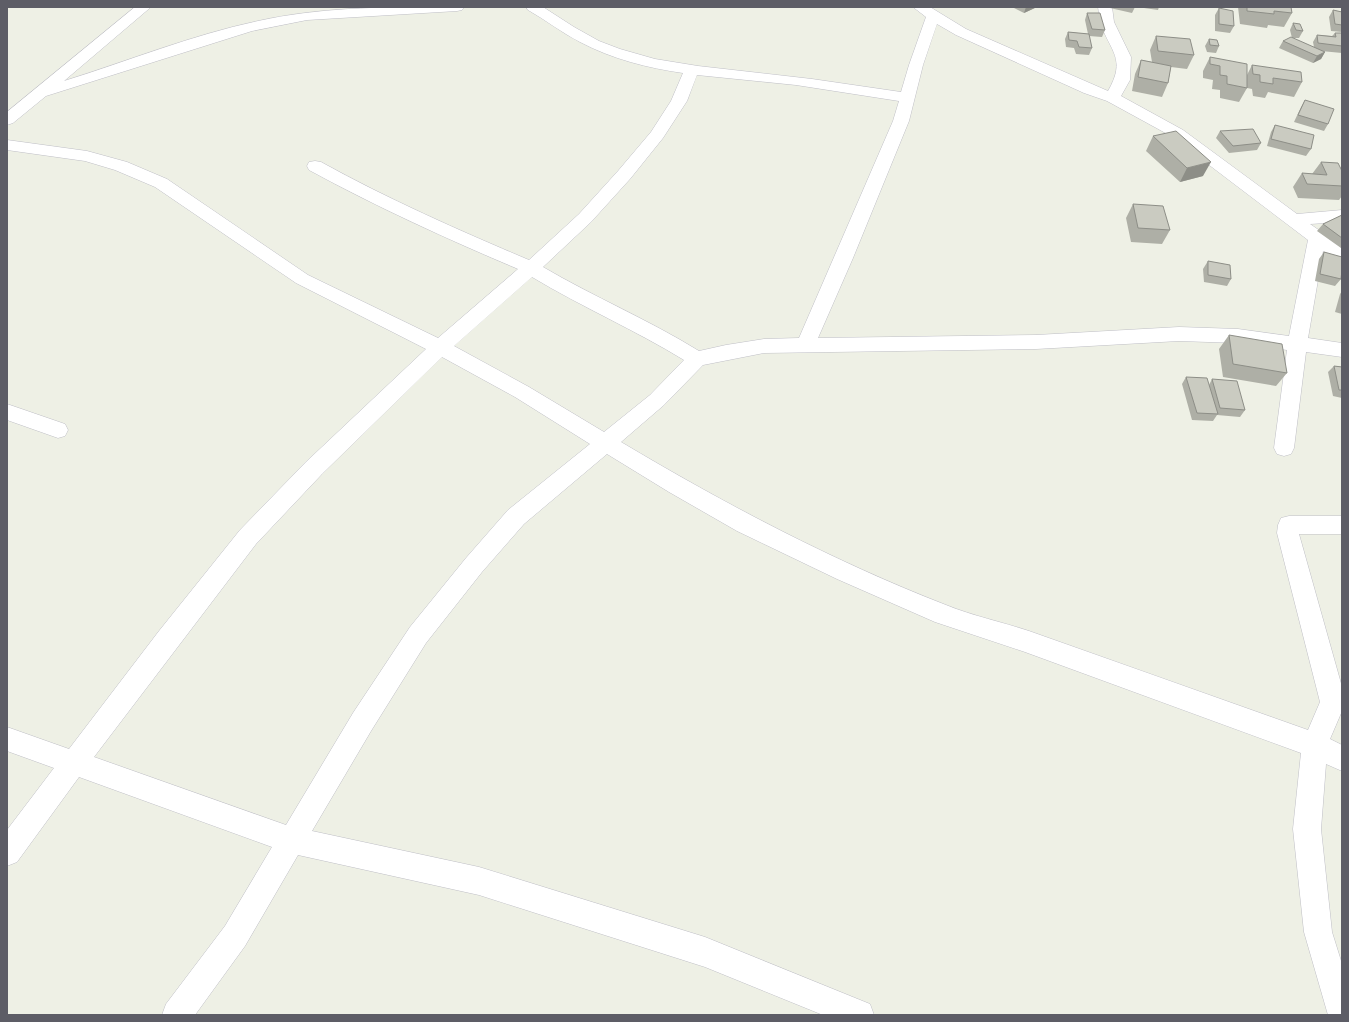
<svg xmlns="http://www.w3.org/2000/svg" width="1349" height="1022" font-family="Commissioner,sans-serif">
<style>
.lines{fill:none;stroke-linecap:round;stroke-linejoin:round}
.minor-casing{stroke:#bfbfc6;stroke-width:1}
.minor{fill:#fff;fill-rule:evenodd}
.wall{fill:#aeafa6}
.shaded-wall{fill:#8d8e87}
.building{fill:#cacbc1;stroke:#8d8e87}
</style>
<rect width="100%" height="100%" fill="#eef0e5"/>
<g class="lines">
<defs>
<path id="minor" d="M135,7H151L64,81C128,61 192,35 258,21C326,6 395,7 464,7L462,10L457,11L307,20L252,31L46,96L13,123L7,125V112Z
M526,7H543L574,27L599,41L620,49L655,59L698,66L812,79L901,92L909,65L926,17L913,7H930L966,29L1108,91C1127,58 1110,52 1100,22C1099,18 1099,12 1098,7H1112L1114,22L1131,57L1130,80L1121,96L1183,130L1297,214L1342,210V222L1310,224L1342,246V261L1336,259L1323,251L1308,338L1342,343V357L1306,352L1294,448L1291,454L1284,456L1277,454L1274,448L1287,350L1238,343L1179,341L1036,349L764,353L703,365L664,405L621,442C725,504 833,561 946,605C973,616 1002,622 1029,631C1122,664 1215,697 1308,730L1320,702L1277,533L1278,525L1281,518L1289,516H1342V534H1299L1342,687V711L1330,739L1342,745V771L1326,764L1321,829L1332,932L1342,964V1015H1328L1304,932L1293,829L1301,753L1025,652L935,622L837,579L737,531L669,492L607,454L524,524L482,572L426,643L371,731L312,831L479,867L705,937L870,1004L874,1015H823L705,967L479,895L298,855L245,946L195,1015H162L166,1004L225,926L272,847L79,777L17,862L7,866V830L54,768L7,751V727L69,749L159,631L240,530L306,462L426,349L296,283L155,187L115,170L85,161L7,150V140L87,151L127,162L167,179L308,275L438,338L518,269C447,239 377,207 309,170L307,166L309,162L315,161L321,162C388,199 458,230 529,260L579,214L618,171L651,132L671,101L683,73C648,68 612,59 580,42C562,33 546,20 528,10ZM937,24L956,35L1084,93L1107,101L1171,136L1308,240L1289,336L1238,329L1179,327L1036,335L818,338L853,258L909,121L923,65ZM697,75L796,85L899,101L893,121L799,338L764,339L726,345L699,351C649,320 594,297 543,267L591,222L630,179L663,138L687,101ZM532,277C582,307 635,330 684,360L650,395L604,432L529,387L454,346ZM442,357L515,397L590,444L508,510L466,558L410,627L353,713L286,825L94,757L256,544L322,474Z
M7,404L65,424L68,430L65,436L58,438L7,420Z"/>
</defs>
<use href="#minor" class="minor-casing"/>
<use href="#minor" class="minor"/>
</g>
<path class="wall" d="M1014,7H1037L1024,13L1014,8Z
M1111,7H1135L1132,13L1110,8Z
M1144,7H1159L1158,10L1144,8Z
M1238,7H1291L1292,13L1284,27L1268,25L1267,28L1240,24Z
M1324,7H1336L1335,8Z
M1219,8L1234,26L1230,33L1215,31V15Z
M1333,10L1342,12V32L1331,31L1329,17Z
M1087,13L1105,30L1102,37L1089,36L1092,48L1089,55L1076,54L1074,48L1066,47L1065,39L1068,32L1088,34L1085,20Z
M1293,23L1303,31L1299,38H1292L1290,30Z
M1335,33H1342V53L1321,51L1325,52L1321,59L1313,63L1279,48L1283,41L1314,47L1313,42L1317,35L1332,36Z
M1156,36L1194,55L1187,69L1171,67L1168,83L1162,97L1132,91L1135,74L1141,60L1152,62L1150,50Z
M1209,39L1219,46L1216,53L1207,52L1205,46Z
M1210,57L1247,75L1252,65L1302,82L1294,97L1268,92L1265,98L1253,96L1252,89L1247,88L1239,102L1220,98V90L1212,89L1213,80L1203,78V71Z
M1305,100L1328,124L1324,131L1294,122L1301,107Z
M1275,125L1311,149L1306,156L1267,146L1271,132Z
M1220,131L1261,143L1257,150L1229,153L1216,138Z
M1153,136L1203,176L1180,182L1146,151Z
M1321,162L1342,171V196L1339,200L1298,198L1293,187L1302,173L1312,174Z
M1133,204L1170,230L1162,244L1131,242L1126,218Z
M1342,215V248H1341L1317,231L1323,224Z
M1324,252L1341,279L1335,286L1315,281L1319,259Z
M1208,261L1231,279L1227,286L1204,282L1203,269Z
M1342,291V314L1335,312L1340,294Z
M1229,335L1287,373L1276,386L1223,377L1219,349Z
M1334,366L1342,367V398L1333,396L1328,372Z
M1186,377L1209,385L1212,379L1245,410L1240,417L1217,415L1213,421L1192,420L1182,384Z"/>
<path class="shaded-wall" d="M1026,7H1037L1024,13Z
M1325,52L1321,59L1313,63L1317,56Z
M1211,162L1203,176L1180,182L1187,168Z"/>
<path class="building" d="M1247,7H1291L1292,13L1274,11V14L1247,11Z
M1219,8L1233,11L1234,26L1219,24Z
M1333,10L1342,12V25L1335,24Z
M1087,13H1100L1105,30L1092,29Z
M1293,23L1300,24L1303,31L1296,30Z
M1068,32L1089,34L1092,48L1079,47L1077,41L1069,40Z
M1335,33H1342V46L1318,43L1317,35L1336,37Z
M1156,36L1190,39L1194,55L1158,51Z
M1291,37L1325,52L1317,56L1283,41Z
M1209,39L1217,40L1219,46L1210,45Z
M1210,57L1247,64V88L1227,84V76L1220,75V66L1210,64Z
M1141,60L1171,66L1168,83L1138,77Z
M1252,65L1301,72L1302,82L1273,78V84L1260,82V75L1253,74Z
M1305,100L1334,109L1328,124L1298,115Z
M1275,125L1314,135L1311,149L1271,139Z
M1253,129L1261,143L1233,146L1220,131Z
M1176,131L1211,162L1187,168L1153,136Z
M1321,162L1338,163L1342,171V186L1307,184L1302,173L1327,175Z
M1133,204L1163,206L1170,230L1138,228Z
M1342,215V238L1323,224Z
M1324,252L1342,257V270L1341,279L1320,274Z
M1208,261L1230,265L1231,279L1208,275Z
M1229,335L1282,344L1287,373L1233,364Z
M1334,366L1342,367V390H1339Z
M1186,377L1207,378L1218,414L1197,413Z
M1212,379L1237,381L1245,410L1220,408Z"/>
<rect width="1349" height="1022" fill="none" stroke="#5d5d66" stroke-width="16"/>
</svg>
